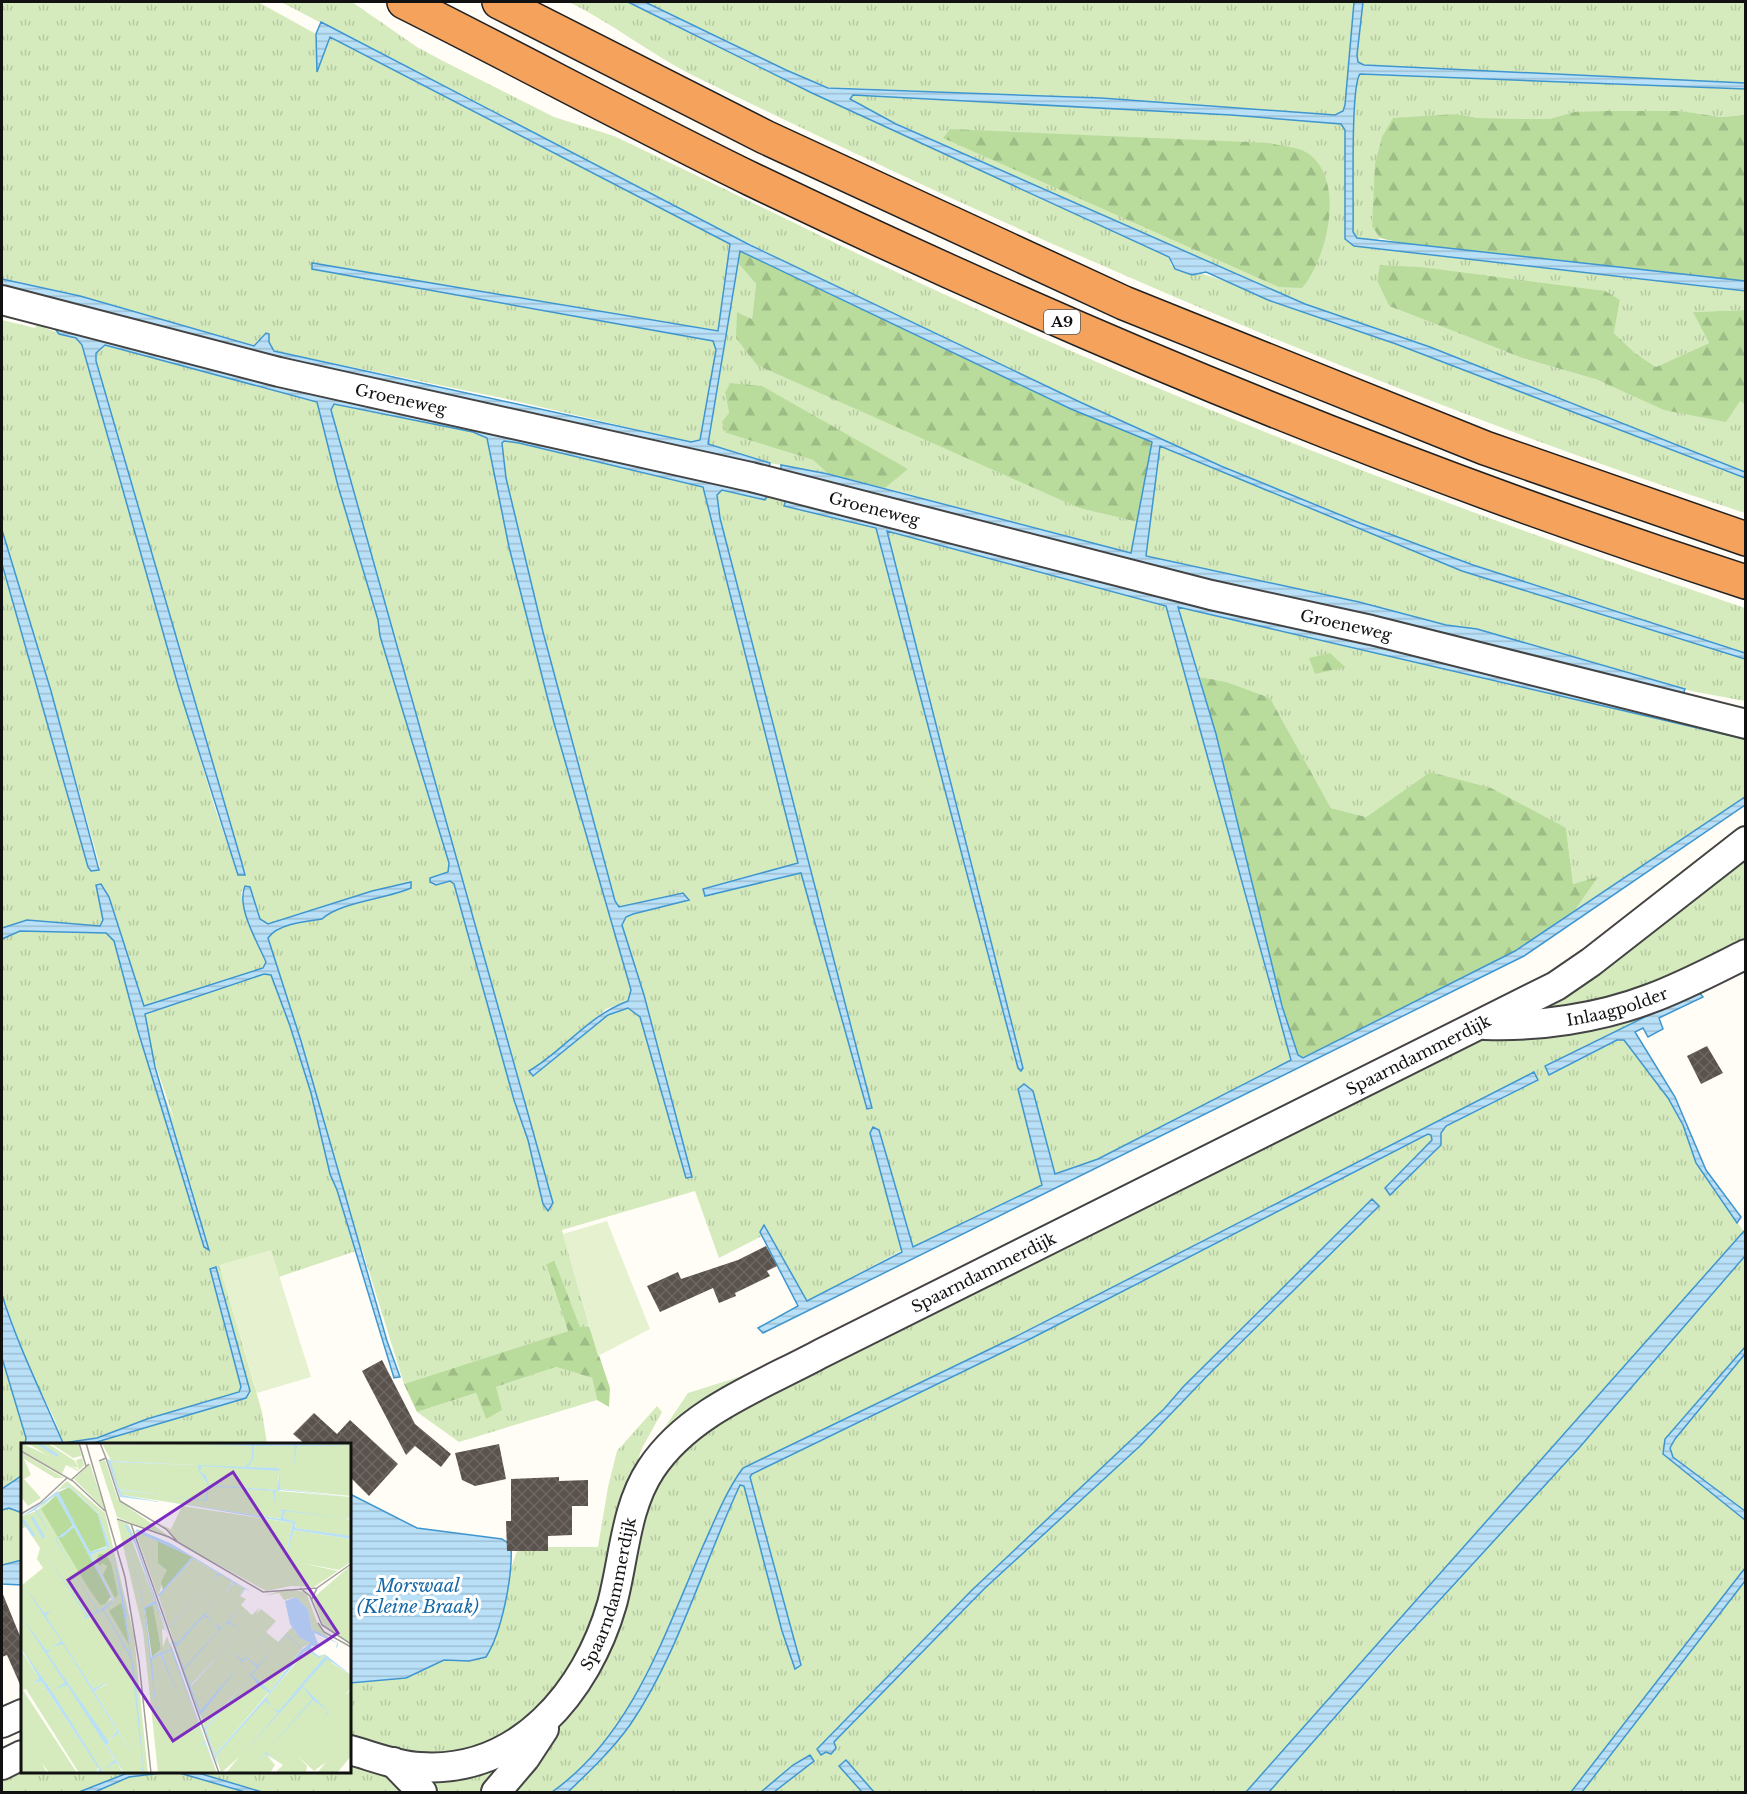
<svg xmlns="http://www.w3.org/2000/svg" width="1747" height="1794" font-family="'Libre Baskerville',serif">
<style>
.grass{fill:url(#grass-tufts);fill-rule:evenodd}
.forest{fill:url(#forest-firs)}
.pitch{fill:#e6f2cf}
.water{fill:url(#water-rules);stroke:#3f96cf;stroke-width:1.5}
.building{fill:url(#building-cross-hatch)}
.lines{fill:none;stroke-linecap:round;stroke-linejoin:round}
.minor-casing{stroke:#444;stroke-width:32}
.highway-casing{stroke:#222;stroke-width:36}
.minor{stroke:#fff;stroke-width:28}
.highway{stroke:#f5a25d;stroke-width:33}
.labels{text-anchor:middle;stroke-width:6;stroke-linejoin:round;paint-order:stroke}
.shield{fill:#fff;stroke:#585858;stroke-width:1.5}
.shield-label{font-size:15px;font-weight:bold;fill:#111}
.street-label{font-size:16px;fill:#111;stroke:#fff}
.water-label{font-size:18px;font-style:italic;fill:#1768a6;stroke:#fff}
.inset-river{fill:none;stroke:#b9e0f7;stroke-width:3}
.inset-road{fill:none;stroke:#a09f9a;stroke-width:1.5}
.view{fill:#7b2cbf;fill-opacity:0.15;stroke:#7b2cbf;stroke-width:3}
.inset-edge{fill:none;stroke:#111;stroke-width:3}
</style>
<defs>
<pattern id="grass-tufts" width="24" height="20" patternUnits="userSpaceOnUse" patternTransform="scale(1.5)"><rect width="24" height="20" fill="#d5ebbd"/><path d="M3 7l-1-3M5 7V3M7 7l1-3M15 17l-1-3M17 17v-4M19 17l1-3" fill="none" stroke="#b6c8a1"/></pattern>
<pattern id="forest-firs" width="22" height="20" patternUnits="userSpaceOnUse" patternTransform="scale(1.5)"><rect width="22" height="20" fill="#b9dc9c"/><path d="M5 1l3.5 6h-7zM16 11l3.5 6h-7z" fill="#9ebc85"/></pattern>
<pattern id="water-rules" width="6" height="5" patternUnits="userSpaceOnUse" patternTransform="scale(1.5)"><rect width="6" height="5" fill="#b9e0f7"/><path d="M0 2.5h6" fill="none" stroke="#9ebfd3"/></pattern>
<pattern id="building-cross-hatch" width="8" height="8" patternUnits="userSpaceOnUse" patternTransform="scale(1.5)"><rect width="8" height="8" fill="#5a524d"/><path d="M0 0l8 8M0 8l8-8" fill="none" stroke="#6d6662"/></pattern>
</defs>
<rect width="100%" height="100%" fill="#fffdf5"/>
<path class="grass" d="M2,2H258L316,34L317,70L329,37L730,244L718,331L312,264V269L713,341L716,350L700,440L691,442L507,399L274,351L269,342V334L266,333L254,346L74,294L2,278Z
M281,2H352L417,47L443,61L554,117L614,136C737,194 858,256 981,311C1231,424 1486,521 1745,608V653C1615,610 1483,573 1356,521C986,373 634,185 281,2Z
M569,2H627L812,93L1169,257L1171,265C1227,278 1279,304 1333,322C1472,370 1608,427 1745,478V513C1383,394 1035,243 692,75C649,53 612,23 569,2Z
M645,2H1354L1345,105L1343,111L1335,115L1101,98L828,87L786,70Z
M1363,2H1745V83L1364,65L1358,62L1357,55Z
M1360,74L1745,89V115L1721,117L1681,111L1574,112L1549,119L1478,118L1457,114L1428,118L1405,117L1374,196L1372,225L1380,238L1376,240L1357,238L1353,232C1354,206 1349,87 1360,74Z
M852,95L1231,115L1341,124L1345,130V239L1354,246L1745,291V310L1694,312L1709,343L1656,367L1635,353L1614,333L1620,300L1421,267L1381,266L1377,281L1389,306L1522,358L1598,380L1740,400L1745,404V472L1465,361L1305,304L898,124L850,100Z
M737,262L756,284L752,319L737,312L1028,484L1079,508L1137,522L1131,553L885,488L907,469L871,449L725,393L729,413L726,433L813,460L828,474L770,463L708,444Z
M2,320L35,328L38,322C50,336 71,330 82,345L179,689L216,811L238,875L245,874L241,860L96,361V353L104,345L317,402L338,486L378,620L380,636L449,863L448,872L430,878L431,884L436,885L461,873L381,597L326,391L645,459L1021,556L1081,575L786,500L784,506L876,528L1018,1068L1021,1071L1023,1068L887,530L1166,606L1291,1060L1098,1159L1054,1174L1033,1091L1023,1085L1018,1090L1042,1185L913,1247L879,1130L873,1127L870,1133L904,1249L806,1302L764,1225L760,1232L762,1236L719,1258L695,1191L562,1230L589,1325L580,1328L553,1260L546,1266L568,1331L404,1384L362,1249L228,1294L262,1412L267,1444H90L246,1398L250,1391L215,1267L210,1269L241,1387L239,1392L147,1419L97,1438L63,1443L54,1418L28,1366L2,1295V939L20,931L106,933L115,941L138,1031L175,1122L138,1013L276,966L265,928L410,888L411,883L372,891L268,924L260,919L249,886H245L241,892L243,905L266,962L263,968L143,1007L109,897L101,884L96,885L103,920L100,926L27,920L2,928V564L88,867L91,871L100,867L51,691L2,530ZM710,478L768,495L765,500L722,490L716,495L720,518L872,1108H867L801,872L705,896L704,889L798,864L709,507ZM644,995L692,1177H686L640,1017L627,1008L608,1015L534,1076L530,1072L546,1062L606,1009Z
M1160,445L1462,571L1745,659V701L1691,691L1477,629L1446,625L1359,602L1145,556Z
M1178,607L1745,739V797L1575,910L1597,878L1573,884L1566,828L1430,772L1366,817L1331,808L1270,698L1227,682L1200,677Z
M1745,852V946L1655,992L1507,1018Z
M1698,991L1545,1067L1550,1075L1617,1040H1624L1668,1098L1683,1125L1696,1163L1744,1232L1246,1792H874L846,1760L839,1767L862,1792H774L814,1761L793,1765L761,1792H568L604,1757L629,1725L655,1682L740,1485L744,1486L782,1631L801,1665L750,1477L752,1474L1032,1338L1428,1134L1432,1135V1140L1385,1188L1390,1195L1414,1170L1446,1126L1537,1079L1534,1073L1015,1337L743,1468C726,1491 715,1520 703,1546C665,1632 633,1735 552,1792H506L538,1752L641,1509L678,1450L736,1408L1478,1032ZM1372,1199L1379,1206L1211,1372L1140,1446L984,1589L834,1742L836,1749L831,1754L817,1749L971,1591L1164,1409L1183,1387Z
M1745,1256V1347L1665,1439L1663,1453L1745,1520V1568L1571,1792H1269C1427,1613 1590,1437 1745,1256Z
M1745,1354V1511L1673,1456L1670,1448L1674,1439Z
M2,1358L26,1438L25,1444H22L21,1476L2,1489Z
M556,1367L592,1378L597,1400L459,1442L417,1412L476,1393L486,1419L496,1387Z
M758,1371L650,1455L659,1436L688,1393Z
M657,1406L662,1412L642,1448L624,1499L594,1622L555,1695L500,1743L436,1762L350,1744V1683L406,1678L444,1660L469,1661L486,1657C507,1625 502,1582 519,1547H598L608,1487L617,1451Z
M9,1508L22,1513V1543L20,1545L22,1560L2,1565V1510Z
M1745,1581V1792H1582L1731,1599Z
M350,1757L379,1766L415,1792H2V1773L22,1763V1772H350Z
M500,1762L490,1792H429L427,1777Z"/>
<path class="forest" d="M1604,111H1681L1721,117L1745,115V281L1401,243L1380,238L1372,226L1375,164L1382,137L1393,118L1457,114L1478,118L1549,119L1574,112Z
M950,129L1269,143C1280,146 1300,147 1309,154C1346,182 1327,259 1302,288L1279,287L943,138Z
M740,251L1071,409L1147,439L1152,442L1137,522L1079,508L757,365L736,338L737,312L752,319L756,284L737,262Z
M1380,265L1421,267L1605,291L1620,300L1614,333L1635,353L1656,367L1709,343L1693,312L1745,310V404L1740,401L1726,422L1664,410L1598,380L1522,358L1389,306L1377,281Z
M730,383L762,386L908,469L885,488L828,474L813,460L726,433L722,422L729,413L725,393Z
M1330,653L1345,667L1315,674L1309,658Z
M1200,677L1227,682L1270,698L1331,808L1366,817L1430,772L1491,788L1566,828L1573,884L1598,877L1575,910L1515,951L1303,1058L1298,1055L1282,1006Z
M554,1260L580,1327L589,1326L610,1388L609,1407L597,1400L592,1378L556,1367L496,1387L502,1410L486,1419L476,1393L417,1412L404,1384L568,1331L546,1265Z"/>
<path class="pitch" d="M607,1221L650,1329L598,1356L563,1234Z
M271,1250L311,1377L257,1393L219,1265Z"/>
<path class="water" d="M628,2H645L786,70L828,88L1101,98L1335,115L1343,111L1345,105L1354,2H1363L1357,55L1358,62L1364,65L1745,83V89L1360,74C1350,87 1354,207 1353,232L1357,238L1745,281V291L1354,246L1345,239V130L1341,124L1231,115L853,95L850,99L896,124L1305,304L1430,347L1745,472V478L1396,344L1268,300L1206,272L1192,275L1175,269L1169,257L812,93Z
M321,22L750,245L1082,403L1221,466L1360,523L1473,565L1745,653V659L1462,571L1160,446L1146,556L1359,602L1446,625L1477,629L1685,689L1682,697L781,474V465L828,474L1131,553L1152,442L1071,409L740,251L708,444L770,463L768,473L271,361L2,290V279L80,296L254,346L266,333L269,334V342L274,351L691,442L700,440L716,350L713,341L312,269V263L718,331L730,244L330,37L317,72L316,34Z
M62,325L768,495L765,500L722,490L717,495L720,518L872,1108L867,1109L801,873L705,896L703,889L798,863L703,487L519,443L504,441L502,443L506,478L543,632L615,901L619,907L683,893L689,900L633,914L626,917L622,925L644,995L692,1177L686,1178L640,1017L628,1008L608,1015L533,1076L529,1071C566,1049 586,1017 628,1001L631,990L554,723L509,547L487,438L473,432L334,404L331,410L553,1203L548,1211L543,1204L528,1140L514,1100L454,884L450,881L436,885L430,882V878L448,872L449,863L380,636L378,620L338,486L317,402L105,345L96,353V361L241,860L245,875H238L179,689L82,345L76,338L59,334L56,330Z
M786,500L1745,735V739L1178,607L1216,734L1282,1006L1298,1055L1303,1058L1515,951L1745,797V805L1524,956L763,1333L758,1328L798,1306L760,1232L764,1225L807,1301L902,1252L870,1133L873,1127L879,1130L913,1247L1042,1185L1018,1089L1024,1084L1033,1091L1055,1174L1098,1159L1291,1060L1166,606L887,531L1023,1068L1021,1071L1018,1068L876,528L784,506Z
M2,530L51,691L99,870L91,871L88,867L2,564Z
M411,882V888C387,899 340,902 322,919C307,921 277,924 268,938L301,1041L387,1341L400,1377L394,1378L337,1190L330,1174L311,1093L290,1026L271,975L264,974L145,1014L155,1067L209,1250L204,1247L138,1031L114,941L106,933L20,931L2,939V928L27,920L100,926L103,920L96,885L101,884L109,897L144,1006L263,968L266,962C257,941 236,907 245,886L250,887L260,919L268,924L372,891Z
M1698,991L1703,997L1659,1018L1663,1029L1648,1037L1643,1028L1635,1032L1675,1097L1706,1170L1741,1217L1737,1223L1696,1163L1683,1125L1668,1098L1624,1040H1617L1549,1075L1545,1066Z
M1534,1072L1538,1080L1446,1126L1441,1133V1145L1390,1195L1385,1188L1432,1140L1431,1135L1428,1134L1032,1338L752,1474L750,1477L801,1665L795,1669L782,1631L744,1486L740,1485C704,1562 678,1655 630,1725C612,1750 590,1771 568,1792H552C633,1735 665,1632 703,1546C715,1520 726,1491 743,1468L1015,1337Z
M1372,1199L1379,1206L1211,1372L1140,1446L984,1589L834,1742L836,1748L831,1754L826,1752L821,1755L817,1749L971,1591L1164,1409L1183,1387Z
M1745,1230V1256L1579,1448L1393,1651L1269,1792H1246Z
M216,1267L250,1391L246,1398L90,1444H25L26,1438L2,1358V1295C18,1346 42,1394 63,1443L97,1438L147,1419L239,1392L241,1387L210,1269Z
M1745,1347V1354L1675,1439L1670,1448L1673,1457L1745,1511V1520L1663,1454L1665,1439Z
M22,1467V1513L9,1508L2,1510V1489L21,1476Z
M350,1494L417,1528L502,1539L511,1545C513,1575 502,1632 486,1657L469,1661L444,1660L406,1678L350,1683Z
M22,1560V1585L2,1584V1565Z
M1745,1568V1581L1582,1792H1571Z
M810,1755L814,1761L774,1792H761L793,1765Z
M846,1760L874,1792H862L839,1766Z
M130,1772H170L129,1777L95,1792H79Z
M176,1772H195L262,1792H245Z"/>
<path class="building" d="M1707,1046L1723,1073L1701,1084L1687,1056Z
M766,1246L777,1266L767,1271L770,1276L735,1293L736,1296L719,1303L713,1288L660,1312L647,1286L678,1272L681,1279L738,1260Z
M382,1360L415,1424L451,1454L441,1467L415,1446L406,1455L362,1371Z
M314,1413L337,1434L350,1420L398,1464L369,1496L350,1477V1444H305L293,1434Z
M499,1444L506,1479L475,1486L462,1480L455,1453Z
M559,1477V1481L588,1480V1506H572V1535L548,1536V1551H507L506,1521H511V1479Z
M2,1592L22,1641V1689L7,1655L2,1657Z"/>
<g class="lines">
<defs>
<g id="minor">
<path id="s1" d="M2,300L279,372L751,477L1211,595L1371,630L1746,724"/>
<path id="s2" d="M1485,1025C1538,1027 1599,1018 1649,999C1682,987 1714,970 1746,954"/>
<path d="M2,1723L22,1714"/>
<path id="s3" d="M350,1750C372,1756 396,1766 420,1767C519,1774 587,1691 612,1604C624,1560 625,1508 651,1469C689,1411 763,1385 822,1353L1556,986L1591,962L1746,841"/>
<path d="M393,1762L422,1792"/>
<path d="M2,1765L22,1755"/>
<path d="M496,1792L525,1758L544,1729"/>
</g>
<path id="highway" d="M404,2C520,60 634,122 751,179C1074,334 1405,472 1746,582
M499,2L765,137L1124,303L1485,448L1746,539"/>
</defs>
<use href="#minor" class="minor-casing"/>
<use href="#highway" class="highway-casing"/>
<use href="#minor" class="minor"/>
<use href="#highway" class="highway"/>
</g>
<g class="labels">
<rect class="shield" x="1044" y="310" width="36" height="24" rx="4.5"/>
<g class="shield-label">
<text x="1062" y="327">A9</text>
</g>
<g class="street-label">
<text dy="6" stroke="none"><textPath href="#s1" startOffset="411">Groeneweg</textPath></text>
<text dy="6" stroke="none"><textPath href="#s1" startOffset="897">Groeneweg</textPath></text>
<text dy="6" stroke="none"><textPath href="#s1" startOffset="1383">Groeneweg</textPath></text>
<text dy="6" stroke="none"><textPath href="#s2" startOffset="134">Inlaagpolder</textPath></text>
<text dy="6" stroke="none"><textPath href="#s3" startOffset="1362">Spaarndammerdijk</textPath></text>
<text dy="6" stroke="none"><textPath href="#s3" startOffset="876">Spaarndammerdijk</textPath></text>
<text dy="6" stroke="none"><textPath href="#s3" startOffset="354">Spaarndammerdijk</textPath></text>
</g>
<g class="water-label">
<text x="418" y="1592">Morswaal<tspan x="418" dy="21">(Kleine Braak)</tspan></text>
</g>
</g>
<g transform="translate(21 1443)">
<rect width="330" height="330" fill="#fffdf5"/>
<path d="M0,0L58,27L55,17L61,15L60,13L52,15L29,0H57L63,22L57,28L45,22L41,31L0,7ZM330,0V53L259,46L258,29L257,47L209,44L330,54V76L319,74L330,77V94L274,85L275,80L262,75L263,68L272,69L257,67L261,68L259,76L101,52L99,47L141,52L98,46L89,19L175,22L90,18L82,2ZM0,9L43,35H34L3,16L10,32L3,36L20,55L7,63L0,54ZM84,17L97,57L155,98L96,74L78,19ZM69,21L84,67L53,36ZM46,38L84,70L113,193L127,330H103L86,302L88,299L68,274L94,318L87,324L95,319L102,330H82L77,324L76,330H58L5,246L2,247L56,330H28L21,320L26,330H0V207L18,235L12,241L20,238L68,311L0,205V143L22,125L16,116L19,105L5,84L0,86V74L15,68ZM48,43L78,71L89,104L70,112L93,157L92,159L91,156L79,162L20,66L36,48ZM79,114L91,128L95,154L83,132L86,123ZM43,202L72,246L88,240L73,248L115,317L98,290L88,297L96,288ZM161,63L272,80L264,114L273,87L330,96V119L318,127L280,120L317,128L293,144L270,143L245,148L158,100L141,82L158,90L150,86ZM96,77L107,81L113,92L110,95L134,158L123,164L130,216L139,212L144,223L141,210L132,214L140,206L132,162L135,160L144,187L141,186L142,204L146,193L184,298L178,302L184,300L196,330H137L122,188ZM114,88L141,98H138L146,127L137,153ZM172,115L197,130L191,138L198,130L212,138L204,150L213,140L223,145L219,153L225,156L220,162L231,172L239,164L235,171L240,166L255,178L245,189L257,199L271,184L279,195L289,200L281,205L249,248L234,237L248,249L194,312L185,286L226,237L184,285L170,244L205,204L168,244L138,154ZM330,122V200L302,182L292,155ZM266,146L285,149L296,179L308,195L291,187L287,166L275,154L263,157L258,150L242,153ZM286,207L299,214L304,211L311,220L330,232V245L323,253L330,247V313L316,330H296L305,319L293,328L278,314L286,323L285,330H254L262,322L245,311L254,322L249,330H205L218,314L200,330L195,313Z" fill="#d5ebbd" fill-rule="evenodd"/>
<path d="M48,44L77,71L86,103L69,109L36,50ZM35,52L52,82L42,92L53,84L90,154L84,161L79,162L68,146L20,66ZM137,98L171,114L142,147L140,139L146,127L137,120ZM78,111H84L90,120L97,151L94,155L82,132L86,123L81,120L79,123L75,117ZM100,160L102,166L108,202L88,168ZM132,162L140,206L131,214L124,165Z" fill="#b9dc9c"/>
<path d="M6,0H26L54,18L57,25L39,20Z" fill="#d5ebbd"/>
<path d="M265,0L330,3H276L273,23L274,3H233L232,16L227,24L257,25L259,28L181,23L179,28L185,33L188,42L256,47L259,29V46L330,54L259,47L254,49L255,67L252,48L188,43L186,57L185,58L144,53L185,57L186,40L178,28L177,22L225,24L231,15V3L179,2ZM86,15L90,18L175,22L90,19L98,46L141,52L99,47L101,52L140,59L99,54ZM48,43L78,71L89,104L70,112L93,158L83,167L110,213L91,105L106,173L105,175L115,243L123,330L119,324L122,325L110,216L82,167L63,176L64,171L21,105L67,173L76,168L54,131L77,168L92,158L53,84L43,93L35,96L53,129L34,96L23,104L52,83L35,52L15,66L29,91L14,67L0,74L37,48L69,109L86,104L77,71L48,44L38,47ZM142,58L259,76L261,68L256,66L330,76L264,68L262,75L275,79L274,85L329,93L330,96L273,87L264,115L272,80ZM103,81L105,82L108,84L114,96L149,197L135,161L124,165L130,214L150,206L149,199L194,325L184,300L177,303L184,298L150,207L141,212L158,253L139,212L131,216L135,265L139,264L135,267L122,157L106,96L123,164L134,158L114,101ZM116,86L149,100L229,148L224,146L219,154L223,145L213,140L203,150L212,139L199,131L190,138L197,130L172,115L138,154L148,184L189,139L148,185L137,152L171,114L114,88ZM2,142L23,170L29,168L25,173L72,246L88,239L73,248L118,322L98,290L88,297L96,288L42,201L32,204L40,198ZM202,151L184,171L192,179L183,173L155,204L163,225L198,187L193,180L200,185L219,164L207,179L219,185L205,180L163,227L170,243L230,175L170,244L179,268L218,223L179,273L151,197L156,200ZM275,154L287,166L291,187L297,189L317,200V203L315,206L316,200L293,190L298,203H290V207L298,213L304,211L298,215L287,207L283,209L245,255L251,263L244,258L195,313L197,323L179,275L184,285L227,237L185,286L194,312L248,250L236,241L231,233L227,235L236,224L225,215L219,222L221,218L208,207L222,217L255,179L225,214L237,223L254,204L231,232L249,248L281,206L266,192L256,202L266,191L282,206L289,200L279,195L269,181L264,158ZM0,173L25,207L30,206L26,210L88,299L86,302L103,330L95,319L82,327L94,317L46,242L32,247L44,240ZM0,205L30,247L82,330H76L78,326L20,238L12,241L18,235ZM305,212L330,232L306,216L282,243L308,269L303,275L307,268L292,257L245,309L251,315L244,311L231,325L291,256L282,244L220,313L257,270L252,265L258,268Z" fill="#b9e0f7"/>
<path class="inset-river" d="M17,0L37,13M11,74L23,95M2,77L13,93"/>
<path class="inset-road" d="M58,0L65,23M65,0L104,134L118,219L130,330M0,8L52,38L84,68M85,15L99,58L145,86L156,98M78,18L85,15L79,0M50,37L68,21M0,71L19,60L46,35M96,76L148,94L242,149L296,145M110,81L198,330M279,145L289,153L301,182L330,201M291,156L296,145L330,121M297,180L303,189L330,204"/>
<path class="view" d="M212,29L317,190L152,298L47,137Z"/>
<rect width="330" height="330" class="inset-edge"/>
</g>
<rect width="1747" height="1794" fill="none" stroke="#111111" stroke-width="6"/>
</svg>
